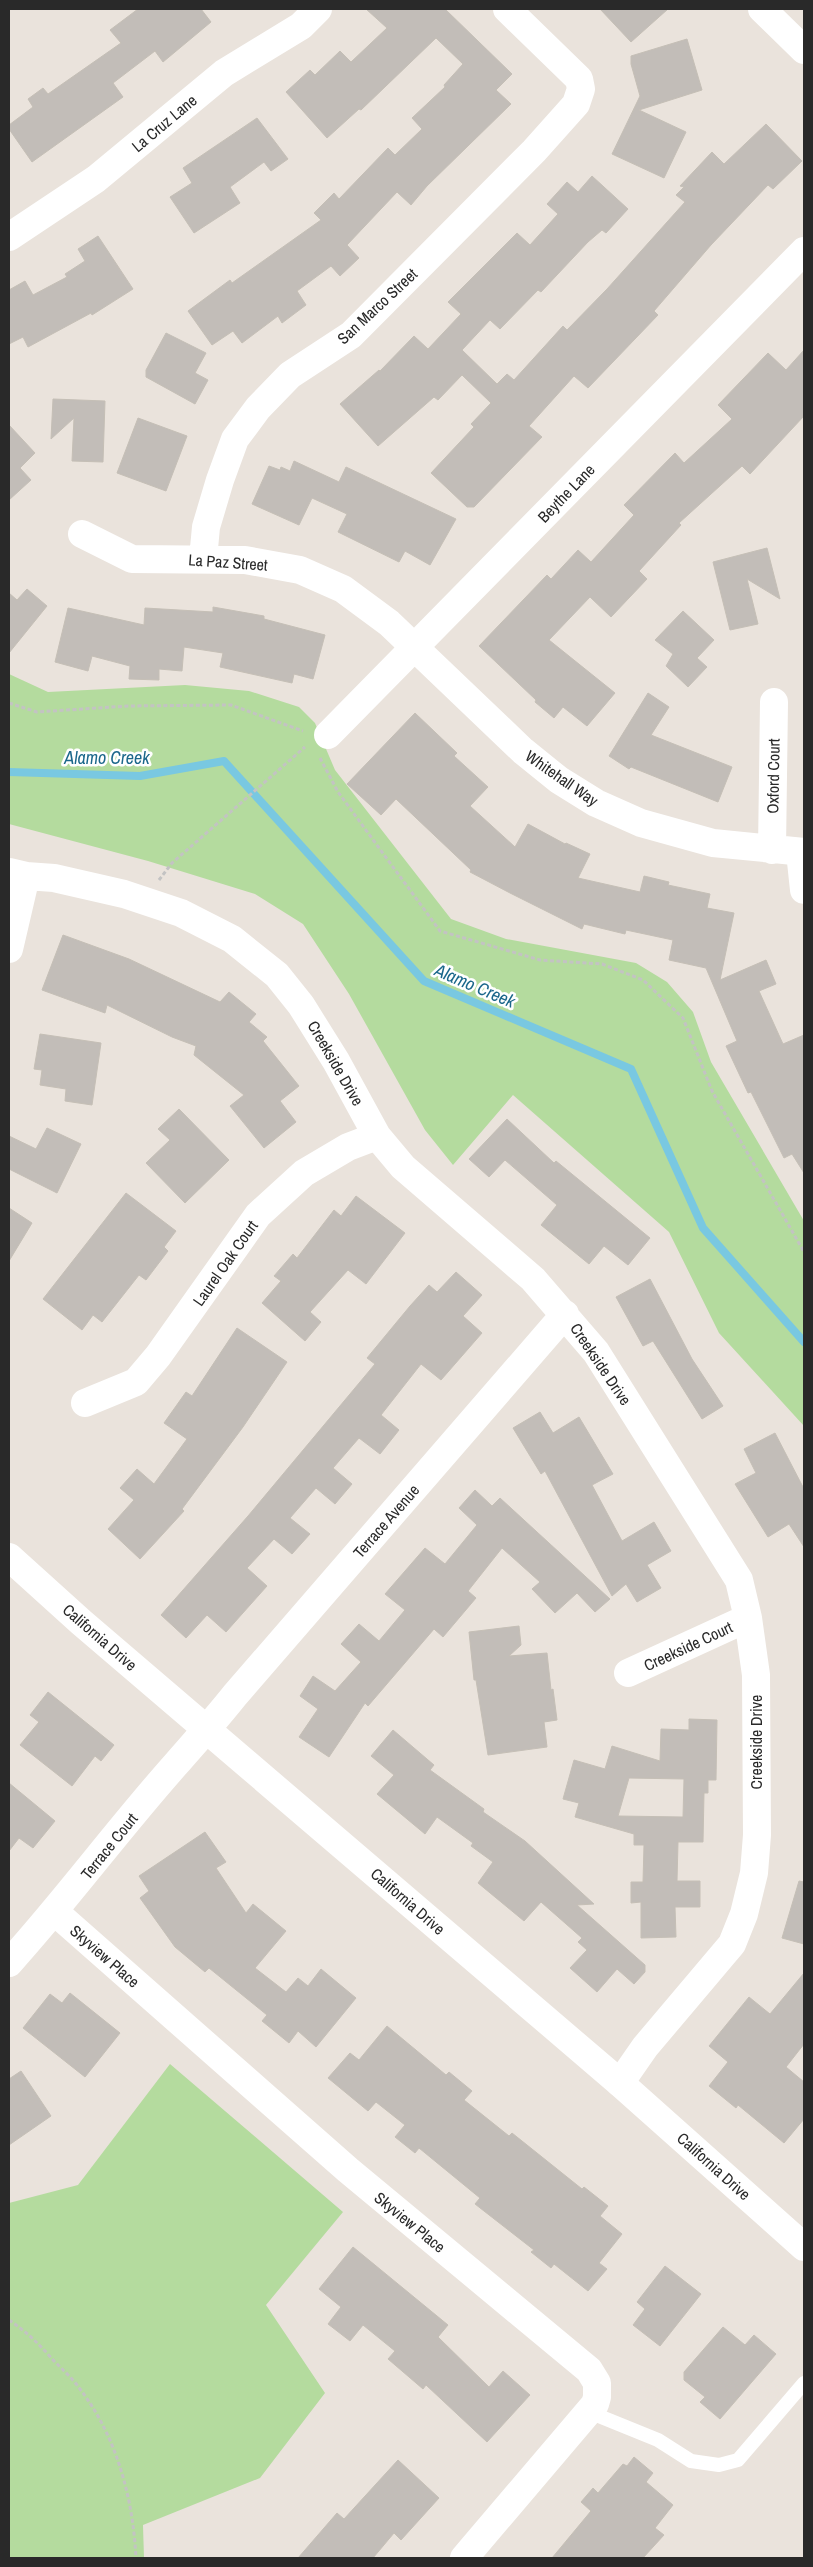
<svg xmlns="http://www.w3.org/2000/svg" width="813" height="2567" font-family="'Archivo Narrow',sans-serif">
<style>
.green{fill:#b4db9e}
.lines{fill:none;stroke-linecap:round;stroke-linejoin:round}
.stream{stroke:#79c8e1;stroke-width:8}
.building{fill:#c2bdb8;stroke:#c5bfb6;fill-rule:evenodd}
.path{stroke:#c3c3c3;stroke-width:3;stroke-dasharray:4 2.5;stroke-linecap:butt}
.lane{stroke:#fff;stroke-width:14}
.street{stroke:#fff;stroke-width:28}
.secondary{stroke:#fff;stroke-width:28}
.labels{text-anchor:middle;stroke-width:5;stroke-linejoin:round;paint-order:stroke}
.street-label{font-size:16px;fill:#292929;stroke:#fff}
.water-label{font-size:18px;font-style:italic;fill:#1b678b;stroke:#fff}
</style>
<rect width="100%" height="100%" fill="#eae3dc"/>
<path class="green" d="M9,674L48,692L185,685L249,691L299,707L315,723L335,770L451,919L506,939L636,963L667,982L693,1012L711,1062L804,1221V1426L719,1333L669,1232L513,1095L453,1165L425,1130L349,994L303,924L255,894L148,861L9,824Z
M170,2064L343,2212L266,2305L325,2393L260,2478L143,2525L144,2558H9V2203L78,2185Z"/>
<g class="lines">
<path class="stream" d="M9,772L140,776L224,761L424,981L631,1069L703,1228L804,1342"/>
</g>
<path class="building" d="M138,9H201L211,22L163,62L155,51L113,83L123,97L32,162L9,129V125L33,107L28,99L43,88L48,94L121,43L110,30Z
M366,9H445L512,74L496,90L511,104L427,186L411,205L397,192L347,245L359,258L340,276L331,266L297,291L306,305L282,323L278,316L242,343L233,331L212,345L188,311L230,280L232,283L321,220L314,213L334,193L339,199L388,148L395,155L422,129L412,118L445,87L444,85L463,64L436,38L361,110L359,109L327,138L286,92L310,70L315,75L340,51L351,62L387,28Z
M600,9H668L631,42Z
M687,39L702,90L639,110L686,132L664,178L612,154L640,96L631,64V56Z
M257,118L288,159L271,171L264,162L230,187L240,203L194,233L170,197L192,183L183,168Z
M766,124L802,161L773,189L768,185L711,245L654,311L658,315L588,388L574,376L529,426L542,437L474,507H467L431,473L474,427L471,424L491,403L462,375L438,400L434,397L378,446L340,404L379,370L380,371L414,336L428,349L461,314L448,302L517,233L530,245L558,214L547,204L567,182L578,192L592,176L628,209L606,233L602,230L588,242L541,292L538,290L500,329L490,320L462,350L497,384L507,374L514,380L563,326L567,330L607,289L685,202L676,195L684,187L680,186L712,152L724,164Z
M98,236L133,289L92,315L91,313L28,347L23,337L9,344V290L25,281L33,295L67,277L65,274L85,261L78,249Z
M166,333L206,353L195,373L208,380L195,404L146,377V370Z
M804,350V416L750,474L742,466L679,523L681,525L639,571L647,579L611,617L590,597L549,640L615,693L587,726L563,707L554,718L535,702L536,700L479,646L547,575L551,579L578,550L591,562L634,515L624,505L675,453L684,463L732,419L718,405L768,353L786,370Z
M53,399L105,401L103,462L72,461L74,418L51,439Z
M138,418L187,436L166,491L117,473Z
M9,425L35,453L20,468L31,480L9,500Z
M294,461L339,482L346,467L456,519L430,565L405,551L399,562L338,532L347,514L312,498L299,525L252,504L269,466L280,470L281,467L290,471Z
M767,548L780,599L747,579L758,624L730,630L713,562Z
M27,589L47,606L9,653V593L17,600Z
M213,607L264,616V619L325,635L313,679L294,674L292,683L220,667L223,653L184,647L182,671L159,669V680L129,679L130,666L92,656L88,671L55,662L68,608L144,625L145,608L213,612Z
M683,611L714,640L697,658L707,667L688,687L666,666L673,654L655,640Z
M648,693L669,707L651,735L732,767L718,802L631,767L629,769L609,756Z
M415,713L457,753L454,756L488,787L470,806L515,847L528,824L565,844L566,843L590,854L578,878L640,892L644,876L669,882L668,885L710,894L707,908L734,913L720,980L766,960L776,984L759,991L783,1044L804,1035V1173L792,1154L784,1158L751,1092L748,1093L726,1046L737,1041L706,968L669,960L673,940L626,930L625,934L584,924L582,929L510,893L470,872L471,870L396,799L381,815L347,784Z
M63,935L129,959L220,1002L229,992L256,1014L249,1022L267,1037L263,1041L299,1086L280,1101L296,1122L264,1148L230,1106L244,1095L194,1055L196,1046L172,1037L107,1005L105,1013L42,990Z
M40,1034L101,1043L92,1105L65,1101L66,1089L40,1085L42,1070L34,1069Z
M179,1109L229,1160L185,1203L146,1163L170,1140L158,1129Z
M507,1119L554,1163L556,1161L650,1238L628,1265L604,1246L589,1264L541,1225L557,1205L505,1160L489,1177L469,1159Z
M47,1128L81,1144L57,1193L9,1169V1136L36,1149Z
M126,1193L176,1231L164,1247L168,1251L146,1280L139,1275L102,1322L93,1315L82,1330L43,1299Z
M356,1196L405,1233L366,1284L348,1270L310,1312L321,1322L305,1341L262,1303L281,1281L274,1276L293,1254L297,1258L334,1210L341,1216Z
M9,1208L32,1223L9,1261Z
M456,1272L482,1295L463,1316L482,1333L441,1380L421,1364L381,1415L399,1430L380,1454L359,1438L333,1468L352,1484L335,1504L316,1488L290,1518L310,1534L292,1554L274,1539L247,1568L267,1586L226,1632L207,1615L186,1638L161,1615L248,1516L375,1364L367,1358L410,1306L429,1285L437,1292Z
M650,1279L692,1359L723,1406L702,1419L653,1341L643,1346L616,1297Z
M237,1328L287,1362L243,1427L182,1509L184,1511L140,1559L108,1529L134,1500L120,1488L137,1469L154,1484L187,1439L164,1423L186,1392L192,1396Z
M540,1412L553,1433L579,1417L613,1474L592,1485L622,1541L654,1522L671,1551L647,1565L661,1588L637,1602L626,1584L612,1596L545,1471L541,1474L513,1428Z
M775,1433L804,1489V1547L789,1524L768,1537L735,1484L756,1473L744,1449Z
M475,1490L492,1506L500,1498L610,1599L595,1612L577,1593L555,1613L532,1589L540,1582L502,1548L468,1591L476,1598L443,1637L434,1629L368,1706L365,1703L329,1757L299,1737L318,1709L300,1696L313,1676L335,1691L361,1662L341,1644L359,1624L379,1641L405,1610L385,1594L425,1548L445,1564L477,1525L459,1508Z
M519,1626L521,1645L509,1656L547,1653L551,1690L553,1689L557,1720L544,1722L547,1747L488,1755L476,1680H474L469,1632Z
M48,1692L114,1745L101,1761L95,1756L72,1786L20,1745L39,1722L30,1715Z
M689,1719L717,1720L716,1780H708V1793H704L703,1842H678L677,1881H700V1907H675L676,1937L641,1938V1902L631,1903V1882H643L644,1845H634V1834L575,1817L579,1803L563,1799L574,1760L605,1769L612,1746L660,1761L661,1729L689,1730ZM629,1778L684,1779L683,1817L618,1816Z
M393,1730L434,1765L430,1770L484,1809L483,1812L525,1841L594,1904L577,1905L645,1965V1972L634,1984L617,1969L597,1992L570,1968L587,1950L578,1942L582,1938L541,1902L524,1921L478,1883L493,1862L471,1846L473,1843L437,1817L425,1834L377,1794L394,1775L371,1756Z
M9,1783L55,1821L33,1848L19,1838L9,1851Z
M205,1832L226,1862L216,1868L246,1913L253,1904L286,1931L255,1968L286,1992L298,1978L308,1986L321,1969L356,1998L316,2047L298,2031L289,2043L262,2021L267,2015L209,1968L205,1972L175,1947L140,1898L149,1891L139,1876Z
M799,1881L804,1882V1944L782,1938Z
M804,1973V2044L786,2067L804,2082V2119L784,2143L738,2105L736,2108L709,2086L728,2062L709,2046L749,1997L770,2014Z
M70,1993L120,2033L85,2077L23,2028L50,1994L62,2003Z
M387,2026L446,2075L449,2072L472,2091L464,2100L509,2136L512,2133L582,2189L584,2187L608,2206L600,2216L622,2234L599,2263L607,2269L588,2291L554,2264L551,2268L531,2252L534,2250L475,2204L480,2198L419,2148L415,2153L395,2137L405,2125L376,2102L368,2111L328,2078L350,2053L359,2060Z
M21,2071L51,2116L9,2145V2079Z
M353,2247L448,2325L438,2337L489,2387L503,2371L530,2395L487,2442L426,2385L423,2389L388,2359L395,2351L363,2325L350,2341L328,2324L341,2307L319,2289Z
M665,2266L701,2294L660,2346L633,2325L645,2309L637,2302Z
M723,2327L745,2345L754,2335L776,2354L720,2419L700,2402L705,2397L684,2380V2372Z
M634,2457L653,2473L646,2482L673,2505L655,2528L664,2535L643,2558H552L591,2511L581,2502L593,2488L598,2493L623,2464L627,2466Z
M398,2460L439,2498L401,2540L394,2533L373,2558H298L337,2513L344,2519Z"/>
<g class="lines">
<path class="path" d="M9,703L37,712L128,706L231,705L303,731
M320,758L338,792L440,931L540,960L602,964L643,980L683,1018L712,1091L804,1252
M159,880L172,863L305,747
M9,2320C27,2332 40,2345 54,2361C63,2370 73,2379 80,2389C117,2437 133,2499 136,2558"/>
<path class="lane" d="M589,2412L658,2440L691,2461L719,2465L738,2460L804,2383"/>
<path class="street" d="M9,237L96,179L224,73L301,26L318,9
M82,534L132,559L245,560L300,570L343,589L389,623L523,751L559,780L596,803L641,823L713,843L804,852
M203,559L206,527L220,480L235,439L258,408L290,375L351,335L534,151L576,104L581,89L579,79L507,9
M328,735L804,251
M772,850L774,702
M800,852L804,890
M9,872L26,876L54,878L124,894L181,913L232,939L277,975L301,1005L336,1061L377,1136L403,1167L533,1279L596,1352L739,1580L748,1618L756,1675L757,1835L754,1873L744,1914L732,1944L645,2047L620,2083
M9,949L26,876
M85,1403L136,1382L158,1356L258,1215L304,1173L348,1147L377,1136
M628,1673L748,1618
M55,1912L348,2170L589,2370L597,2383V2397L595,2404L464,2558
M9,1963C67,1899 118,1829 176,1764C196,1741 216,1719 235,1695L565,1314"/>
<path class="secondary" d="M762,9L804,50
M9,1557L81,1622L620,2083L804,2247"/>
</g>
<g class="labels">
<g class="street-label">
<text transform="translate(164 123) rotate(-40)" y="6">La Cruz Lane</text>
<text transform="translate(377 306) rotate(-43)" y="6">San Marco Street</text>
<text transform="translate(566 493) rotate(-46)" y="6">Beythe Lane</text>
<text transform="translate(228 562) rotate(4)" y="6">La Paz Street</text>
<text transform="translate(773 776) rotate(-89)" y="6">Oxford Court</text>
<text transform="translate(562 778) rotate(35)" y="6">Whitehall Way</text>
<text transform="translate(336 1063) rotate(60)" y="6">Creekside Drive</text>
<text transform="translate(225 1263) rotate(-55)" y="6">Laurel Oak Court</text>
<text transform="translate(601 1364) rotate(56)" y="6">Creekside Drive</text>
<text transform="translate(386 1521) rotate(-49)" y="6">Terrace Avenue</text>
<text transform="translate(100 1637) rotate(41)" y="6">California Drive</text>
<text transform="translate(688 1646) rotate(-25)" y="6">Creekside Court</text>
<text transform="translate(756 1742) rotate(-90)" y="6">Creekside Drive</text>
<text transform="translate(109 1846) rotate(-51)" y="6">Terrace Court</text>
<text transform="translate(408 1901) rotate(41)" y="6">California Drive</text>
<text transform="translate(105 1956) rotate(41)" y="6">Skyview Place</text>
<text transform="translate(714 2166) rotate(42)" y="6">California Drive</text>
<text transform="translate(410 2222) rotate(39)" y="6">Skyview Place</text>
</g>
<g class="water-label">
<text x="107" y="764">Alamo Creek</text>
<text transform="translate(475 986) rotate(23)" y="6">Alamo Creek</text>
</g>
</g>
<rect width="813" height="2567" fill="none" stroke="#292929" stroke-width="20"/>
</svg>
